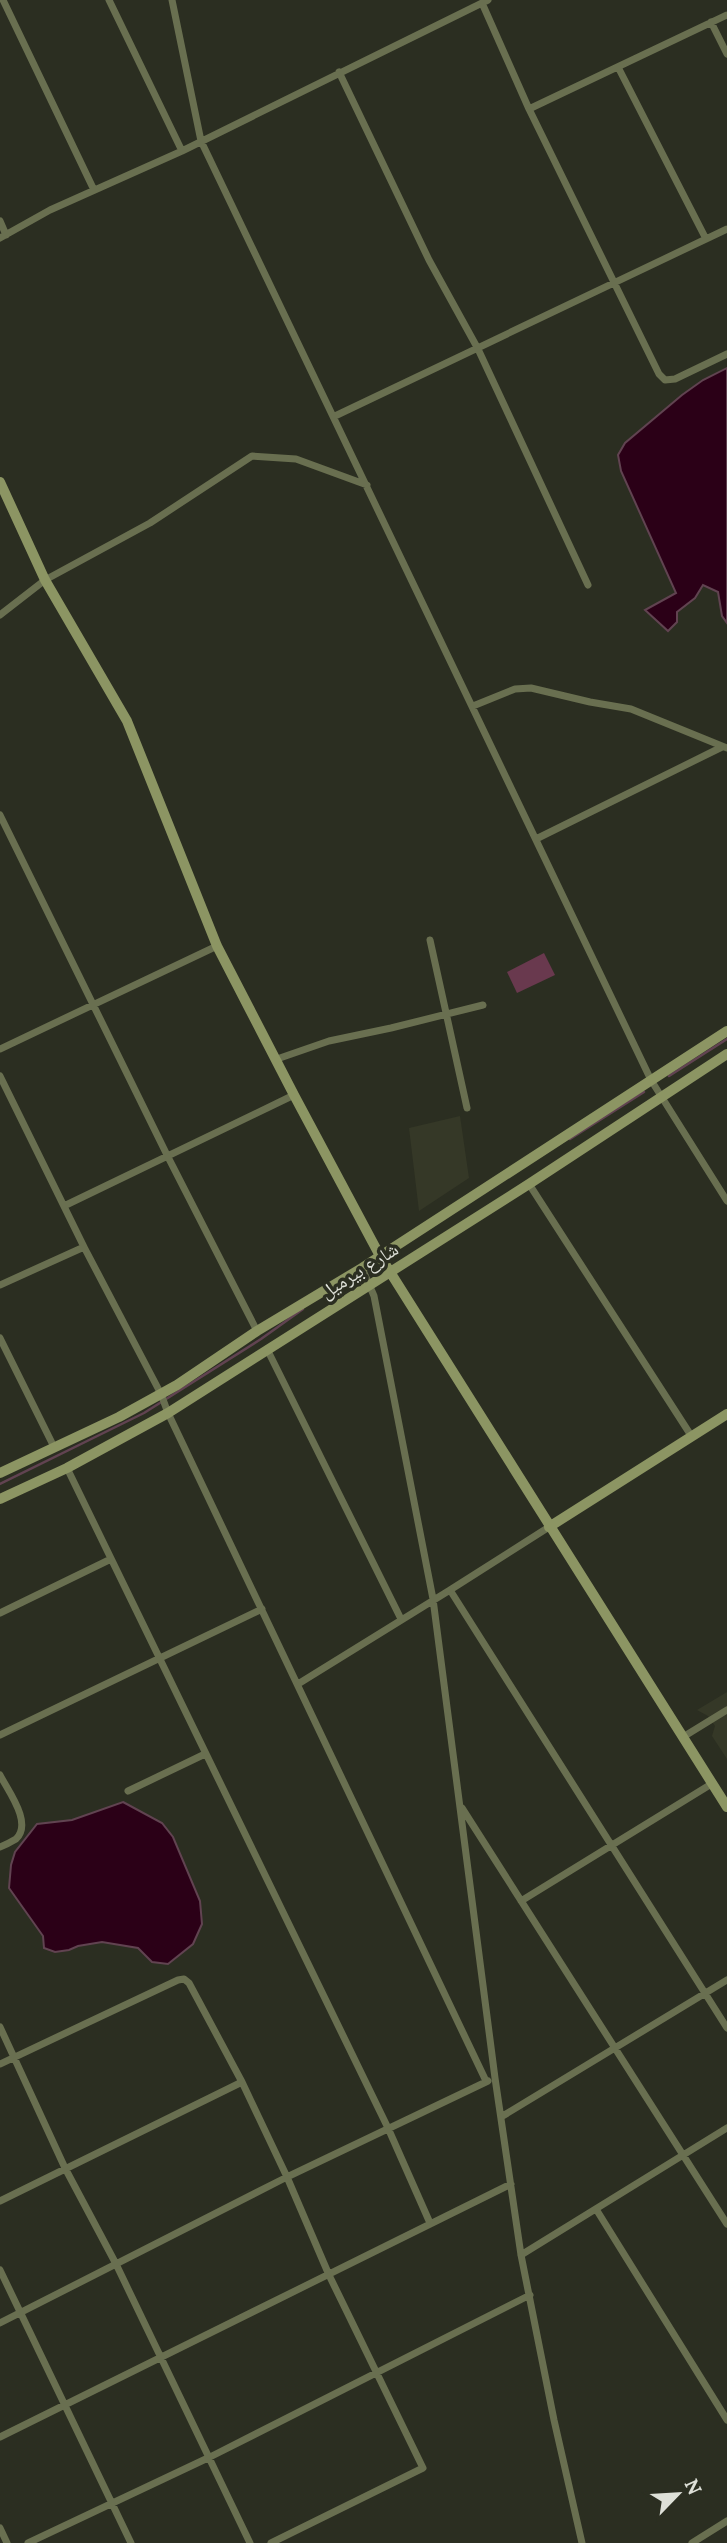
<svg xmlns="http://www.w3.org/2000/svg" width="727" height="2543" font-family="Lora,'Noto Naskh Arabic',serif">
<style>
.built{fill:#353827}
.green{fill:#69394e}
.water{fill:#2b0017;stroke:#614351;stroke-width:2}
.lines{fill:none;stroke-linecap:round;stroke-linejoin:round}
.stream{stroke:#614351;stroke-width:2.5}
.street{stroke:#696f50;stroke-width:7}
.secondary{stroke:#8c9563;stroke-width:10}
.labels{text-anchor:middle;stroke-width:7;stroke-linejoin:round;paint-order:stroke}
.street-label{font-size:19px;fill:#dee0d8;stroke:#2b2e21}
</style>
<rect width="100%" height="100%" fill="#2b2e21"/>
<path class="built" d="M460,1116L469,1178L419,1211L409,1128Z
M727,1692V1759L712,1736L715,1726L708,1716L697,1710Z"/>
<path class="green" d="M544,953L555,975L517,993L507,972Z"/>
<path class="water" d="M727,368V623L722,616L718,592L703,585L695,598L677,612V622L668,631L645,610L676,593L621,471L618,455L625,443L682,395L703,380Z
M123,1802L162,1823L173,1837L200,1901L202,1924L193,1944L168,1964L152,1962L138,1948L102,1942L78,1946L69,1950L55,1952L44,1948L43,1936L9,1888L11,1865L15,1852L37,1824L72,1820Z"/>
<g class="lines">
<path class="stream" d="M669,1076L727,1039
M570,1139L644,1092
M0,1484L144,1413L261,1339L303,1309"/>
<path class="street" d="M3,0L94,190
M109,0L182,151
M172,0L201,141L651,1080L727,1201
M482,3L529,109L659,374L665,380L675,379L727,354
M711,22L727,54
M618,67L706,239
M339,72L429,260L478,349L588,585
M529,109L727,15
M0,221L6,235
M0,238L50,210L182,151L488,0
M335,416L727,229
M0,615L45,580L150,523L252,456L296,459L367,485
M473,706L515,689L531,688L590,702L631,709L727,748
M0,815L167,1155L257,1331
M536,839L722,747
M430,940L467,1108
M0,1049L217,946
M277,1059L329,1041L391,1028L483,1005
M0,1076L84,1247L161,1394L168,1413L486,2081
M529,1184L692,1437
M64,1206L294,1095
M362,1268L374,1296L433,1599L495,2078L521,2255L554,2420L582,2543
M0,1285L84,1247
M0,1338L54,1447
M267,1349L401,1619
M67,1468L388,2128L430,2223
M450,1590L549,1527
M0,1613L111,1559
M298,1684L450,1590L727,2028
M0,1735L262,1609
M683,1737L727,1710
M0,1775C8,1791 33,1823 16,1839C11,1842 5,1845 0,1847
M128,1791L205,1754
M462,1808L727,2224
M521,1901L713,1783
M0,2027L65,2168L116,2264L250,2543
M0,2064L178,1980L184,1979L189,1983L242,2082L287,2177L329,2275L423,2468L271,2543
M501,2117L727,1980
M0,2201L242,2082
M596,2209L727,2420
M521,2255L727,2128
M0,2270L131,2543
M0,2323L287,2177L488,2081
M0,2437L511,2184
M0,2528L7,2543
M28,2543L210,2457L530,2295
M692,2543L727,2521"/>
<path class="secondary" d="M0,482L45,580L127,721L217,946L294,1095L380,1256L727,1807
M0,1473L119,1417L177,1385L257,1331L362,1268L727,1031
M0,1499L67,1468L168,1413L529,1184L727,1054
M549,1527L727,1414"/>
</g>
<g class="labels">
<g class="street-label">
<text transform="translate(359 1270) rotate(-32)" y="7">شارع بيرميل</text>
</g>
</g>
<g transform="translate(678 2494) rotate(65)" stroke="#2b2e21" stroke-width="5" paint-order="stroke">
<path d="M0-5L12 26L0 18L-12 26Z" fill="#dee0d8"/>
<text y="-10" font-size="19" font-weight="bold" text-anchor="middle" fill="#dee0d8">N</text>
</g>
</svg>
